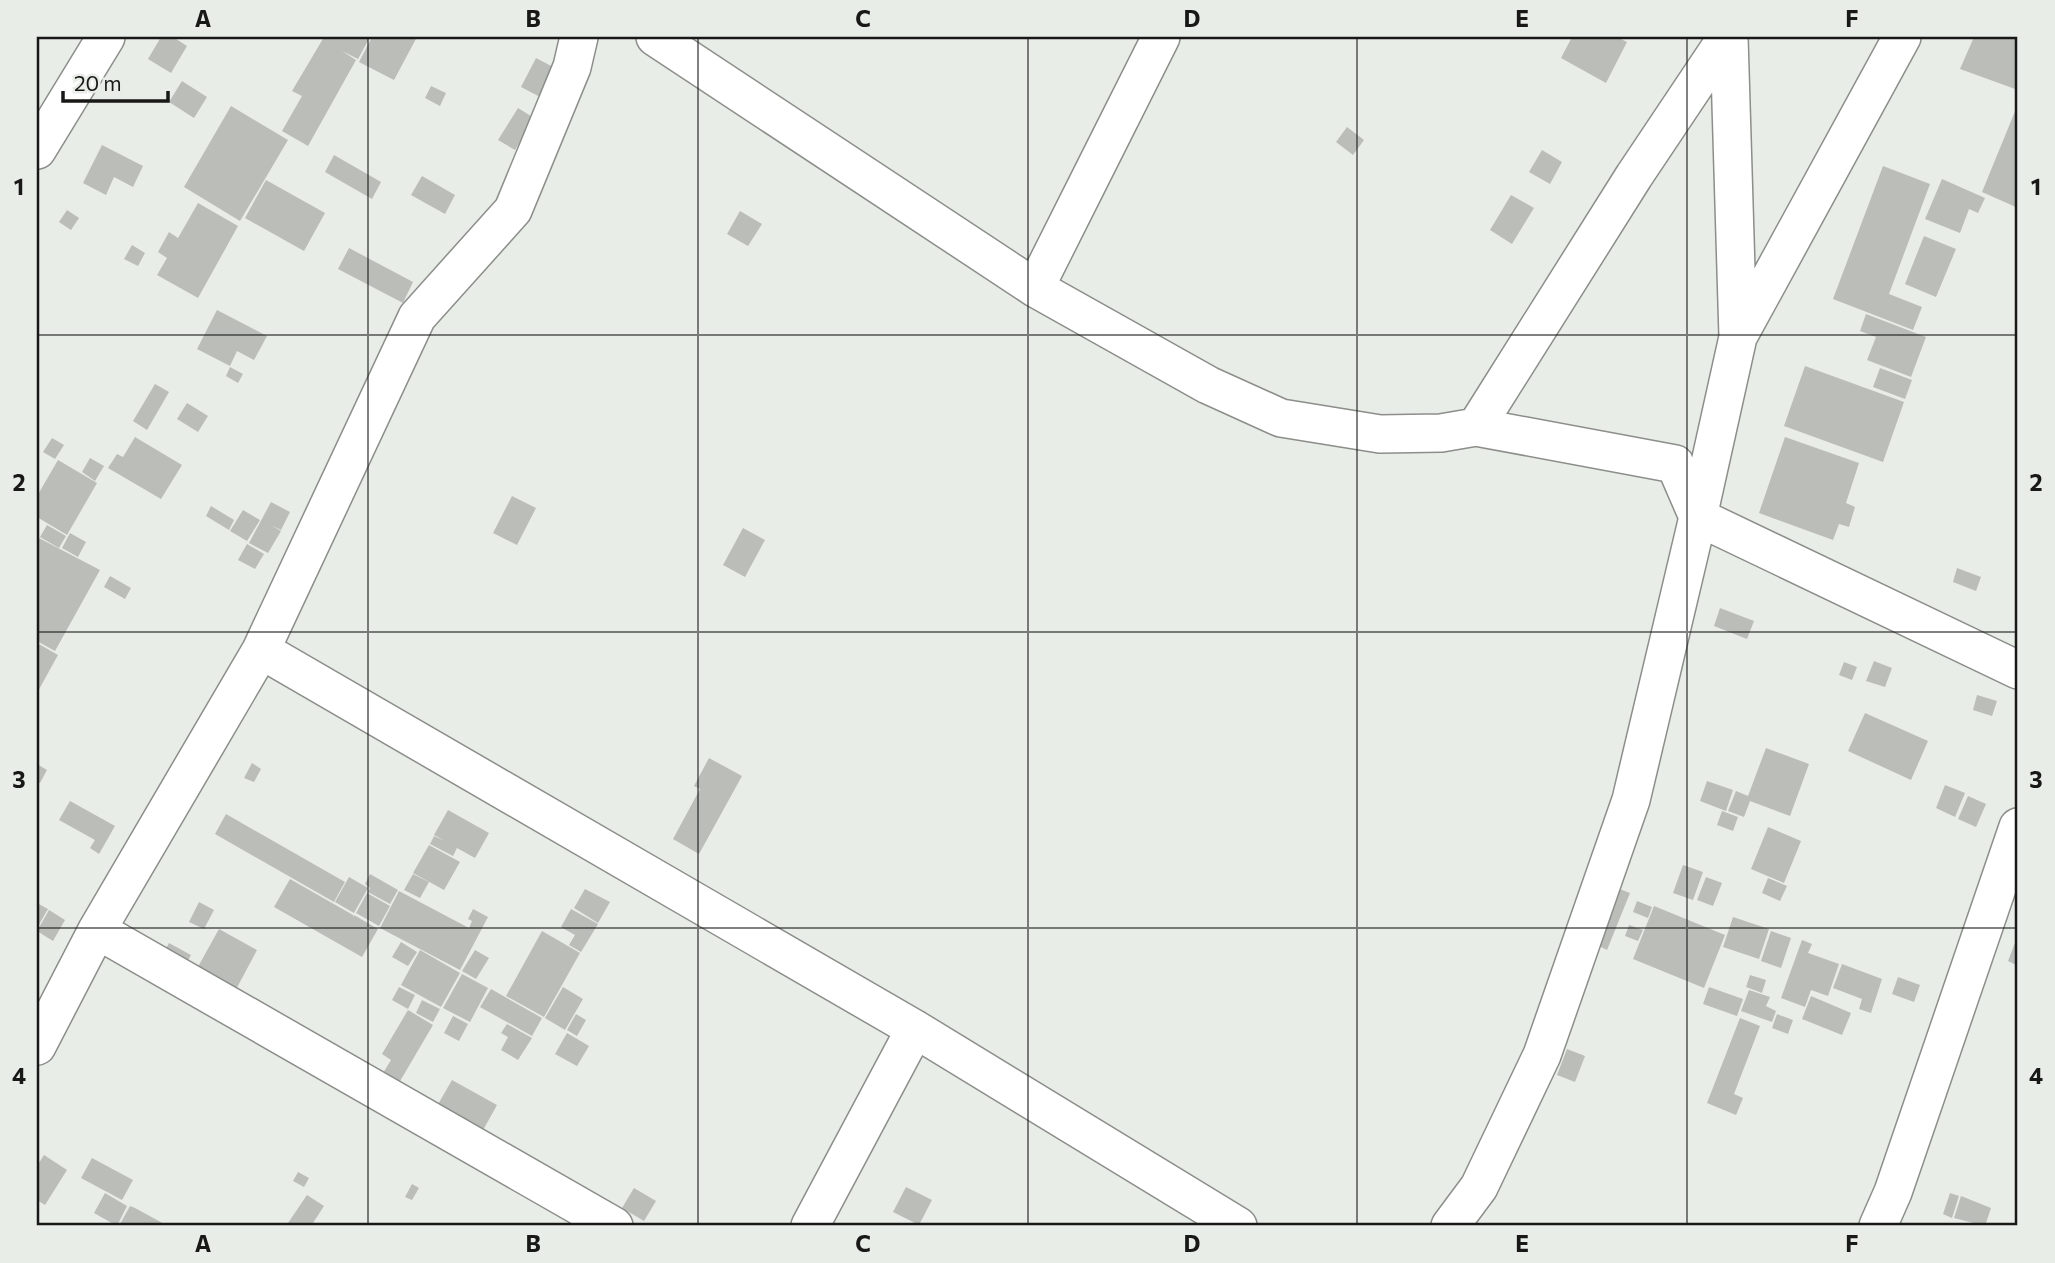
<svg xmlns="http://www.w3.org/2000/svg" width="2055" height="1263" font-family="Commissioner,sans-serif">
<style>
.building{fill:#babdb8}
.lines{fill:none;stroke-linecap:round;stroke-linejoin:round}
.minor-casing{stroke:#8b8e89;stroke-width:40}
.minor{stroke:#fff;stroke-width:37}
.grid{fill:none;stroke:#181917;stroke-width:2;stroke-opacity:0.55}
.neatline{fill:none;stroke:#181917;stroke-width:2.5}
.grid-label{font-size:23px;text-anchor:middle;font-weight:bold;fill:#181917}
</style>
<rect width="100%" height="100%" fill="#e9ede8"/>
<path class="building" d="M161,37H173L187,46L171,73L148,59Z
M324,37H370L358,59L342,51L356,60L308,146L282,131L302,96L292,91Z
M372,37H417L394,80L359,62Z
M1572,37H1617L1627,42L1606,83L1561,58Z
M1974,37H2018V90L1960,69Z
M536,58L557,69L542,98L521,87Z
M182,81L207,97L194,118L169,102Z
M431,86L446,93L440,106L425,98Z
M2018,104V208L1982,192Z
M231,106L288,140L240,221L184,187Z
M518,108L534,118L515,150L498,140Z
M1347,127L1364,140L1353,155L1336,142Z
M102,145L143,166L133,187L114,177L106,195L83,183Z
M1542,150L1562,162L1550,184L1529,172Z
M334,155L381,182L372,199L325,172Z
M1883,166L1930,184L1889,294L1922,307L1913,330L1833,299Z
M422,176L455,195L445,214L411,195Z
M1942,179L1985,198L1978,213L1969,209L1960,233L1925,219Z
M266,180L325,213L304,251L245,218Z
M1511,195L1534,208L1512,244L1490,230Z
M198,203L238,226L198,298L157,275L167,258L158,252L169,232L178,238Z
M67,210L79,218L71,230L59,222Z
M740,211L762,224L748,246L727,234Z
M1924,236L1956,249L1936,297L1905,284Z
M132,245L145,253L138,266L124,259Z
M349,248L413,282L403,303L338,269Z
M217,310L267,336L254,360L237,351L230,366L197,349Z
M1866,314L1926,337L1911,377L1867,360L1876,337L1860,331Z
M1805,366L1904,402L1883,462L1784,426Z
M230,367L243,374L238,383L226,376Z
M1880,368L1912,380L1905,399L1873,387Z
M155,384L169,392L147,430L133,421Z
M187,403L208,416L198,432L177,419Z
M135,437L182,465L161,499L108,468L117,454L123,457Z
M1785,437L1859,463L1846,503L1855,507L1849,527L1839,524L1833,540L1759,513Z
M52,438L64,445L55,459L43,452Z
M90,458L104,466L95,481L82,472Z
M58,460L97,483L67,535L37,517V496Z
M512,496L536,508L517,545L493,533Z
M271,502L290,512L281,530L271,525L281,531L268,553L249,543Z
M211,506L234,520L229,530L206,516Z
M243,510L260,520L247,541L230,531Z
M47,525L66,536L59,548L40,537Z
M743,528L765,540L745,577L723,565Z
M70,533L86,542L78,557L62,548Z
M37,537L100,570L55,651L37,641Z
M247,544L264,554L255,569L238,560Z
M1957,568L1981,577L1976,591L1953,582Z
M110,576L131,588L125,599L104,587Z
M1720,608L1754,621L1747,639L1714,626Z
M37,643L58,655L37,693Z
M1874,661L1892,668L1885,687L1866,681Z
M1844,662L1857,667L1852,680L1839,675Z
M1977,695L1997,701L1992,716L1973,710Z
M1865,713L1928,741L1911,780L1848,751Z
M1766,748L1809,764L1790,816L1750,801L1744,817L1728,811L1736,791L1748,796Z
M709,758L742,776L699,854L673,839L700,789L694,786Z
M252,763L261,769L254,782L244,778Z
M37,764L47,770L40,783L37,782Z
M1707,781L1733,790L1726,811L1700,801Z
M1945,785L1965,793L1955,817L1936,808Z
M1968,796L1986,804L1976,827L1958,819Z
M70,801L115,826L99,854L90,848L95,840L59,820Z
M448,810L489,833L475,858L457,848L453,856L430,844L434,836L445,841L434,835Z
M1722,811L1738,817L1733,831L1717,825Z
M226,814L345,882L334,902L215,834Z
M1768,827L1801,841L1784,883L1751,869Z
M429,845L460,862L444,890L413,873Z
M1683,865L1703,872L1693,900L1673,893Z
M370,874L398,890L390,904L368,892L370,888L365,884Z
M413,874L429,882L420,898L404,890Z
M349,877L368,888L354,913L335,902Z
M1706,877L1722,883L1713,906L1697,900Z
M1768,878L1787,886L1780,901L1762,893Z
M290,879L353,915V917L354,915L378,929L362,957L274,907Z
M1617,888L1630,893L1607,950L1595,944Z
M585,889L610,902L598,923L574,908Z
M399,891L469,928L472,921L468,919L473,909L488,917L460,970L380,928Z
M367,893L390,906L379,926L356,913Z
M1637,901L1652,907L1648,918L1633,912Z
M199,902L214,910L204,929L189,922Z
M37,903L48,909L37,928Z
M1654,906L1725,935L1704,988L1633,959Z
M571,909L598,924L581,952L569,945L575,935L561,927Z
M49,910L65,920L53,941L37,931Z
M1733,917L1769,929L1759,959L1723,947Z
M1629,925L1643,930L1638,941L1625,936Z
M219,929L257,950L233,995L194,974Z
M542,931L580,953L544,1017L506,996Z
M1771,931L1791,938L1781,968L1761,961Z
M2018,935V966L2008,961Z
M1802,940L1812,944L1808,953L1839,964L1828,996L1811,990L1805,1007L1781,998Z
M401,942L417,952L408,966L392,957Z
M169,943L191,955L184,968L162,956Z
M420,950L460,973L441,1007L401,985Z
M475,950L489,958L476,979L462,971Z
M1842,964L1882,979L1871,1013L1859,1009L1862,999L1833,988Z
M462,974L488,988L470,1022L443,1008Z
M1750,975L1766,980L1762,993L1746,987Z
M1898,977L1920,985L1914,1002L1892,994Z
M399,987L415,995L408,1009L392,1000Z
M563,987L583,999L565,1030L545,1018Z
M1709,987L1743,999L1737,1016L1703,1004Z
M491,989L542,1018L532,1036L480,1007Z
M1749,990L1770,997L1766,1006L1776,1011L1772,1022L1741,1011Z
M1811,996L1851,1013L1842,1035L1802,1019Z
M422,1000L440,1009L433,1022L416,1013Z
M408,1010L433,1025L396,1088L380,1078L391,1060L382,1054Z
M576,1014L586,1020L577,1036L567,1030Z
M1777,1014L1793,1020L1788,1034L1772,1028Z
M453,1016L468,1024L459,1041L444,1033Z
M1740,1018L1760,1026L1734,1094L1743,1098L1736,1115L1707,1103Z
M507,1024L532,1038L518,1060L501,1050L508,1037L501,1033Z
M567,1033L589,1046L577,1066L555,1054Z
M1567,1049L1585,1056L1575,1082L1557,1075Z
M452,1080L497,1105L482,1132L437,1106Z
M44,1155L67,1170L45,1205L37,1200V1166Z
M92,1158L133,1180L122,1200L81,1178Z
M298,1172L309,1178L304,1187L293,1181Z
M412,1184L419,1188L412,1200L405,1197Z
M906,1187L932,1200L919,1225L893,1212Z
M634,1188L656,1201L644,1221L622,1208Z
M105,1193L127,1206L117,1226L94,1213Z
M1950,1193L1959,1196L1952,1218L1943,1214Z
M307,1195L324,1206L311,1226H286Z
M1961,1196L1991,1208L1985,1226L1954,1218Z
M130,1206L135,1208L168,1226H119Z"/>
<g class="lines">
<defs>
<path id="minor" d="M655,37L1035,288L1208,385L1281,418L1380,434L1441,433L1476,427L1675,464L1698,517L2018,670
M37,150L106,37
M1035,288L1161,37
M1738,337L1902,37
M1476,427L1634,176L1727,37
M261,650L915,1029L1238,1226
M97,930L614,1226
M37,1046L97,930L261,650L417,317L513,210L572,67L579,37
M810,1226L915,1029
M1450,1226L1479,1187L1542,1055L1631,800L1698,517L1738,337L1729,37
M1878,1226L1893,1192L2018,827"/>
</defs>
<use href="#minor" class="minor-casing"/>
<use href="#minor" class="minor"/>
</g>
<path class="grid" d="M368,37V1226M698,37V1226M1028,37V1226M1357,37V1226M1687,37V1226M37,335H2018M37,632H2018M37,928H2018"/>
<rect width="2055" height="1263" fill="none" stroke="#e9ede8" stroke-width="77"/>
<path d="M63 91v10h105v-10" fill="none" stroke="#181917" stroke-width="3.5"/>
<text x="74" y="91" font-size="21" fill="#181917" stroke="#e9ede8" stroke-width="5" paint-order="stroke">20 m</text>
<rect x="38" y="38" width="1978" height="1186" class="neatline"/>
<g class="grid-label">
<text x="203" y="27">A</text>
<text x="533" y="27">B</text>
<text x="863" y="27">C</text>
<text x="1192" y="27">D</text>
<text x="1522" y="27">E</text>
<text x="1852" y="27">F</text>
<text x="19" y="195">1</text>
<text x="2036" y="195">1</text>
<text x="19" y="491">2</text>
<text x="2036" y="491">2</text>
<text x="19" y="788">3</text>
<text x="2036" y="788">3</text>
<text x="19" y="1084">4</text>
<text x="2036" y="1084">4</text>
<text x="203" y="1252">A</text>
<text x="533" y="1252">B</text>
<text x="863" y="1252">C</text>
<text x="1192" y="1252">D</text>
<text x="1522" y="1252">E</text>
<text x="1852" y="1252">F</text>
</g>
</svg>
